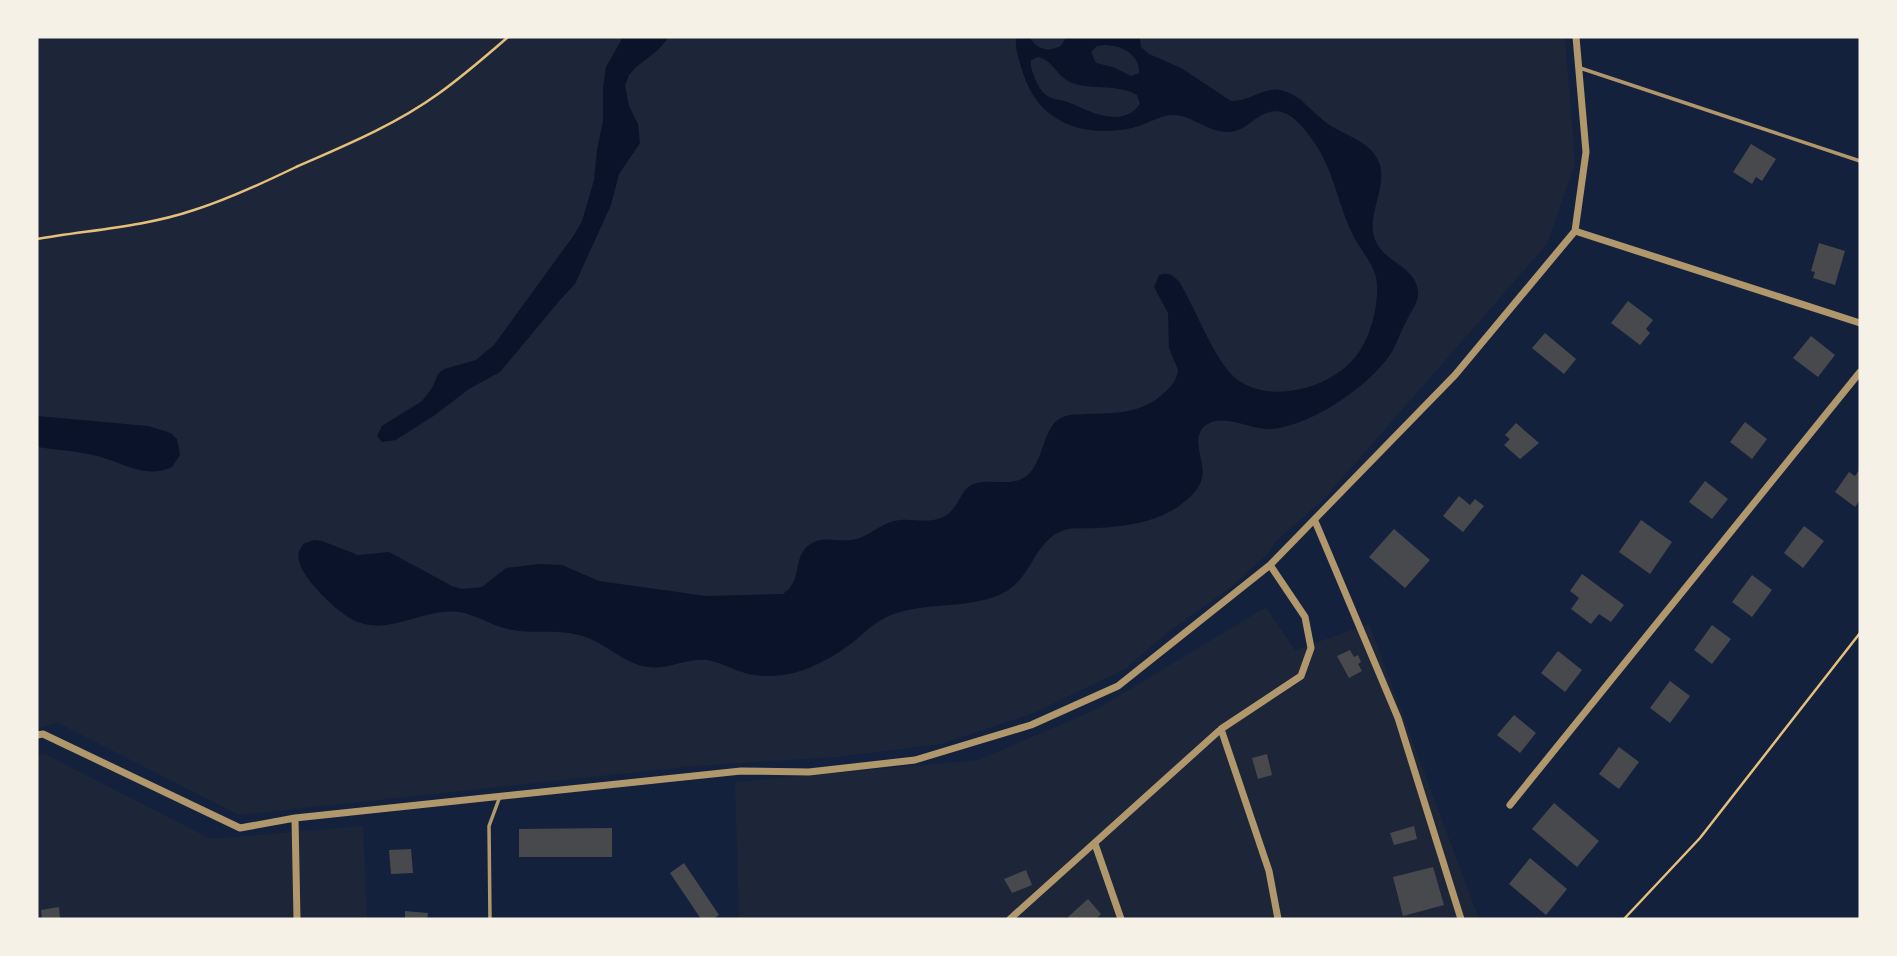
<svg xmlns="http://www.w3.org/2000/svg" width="1897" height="956" font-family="'Fira Sans Condensed',sans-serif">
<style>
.green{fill:#1d2539}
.water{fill:#0b132b;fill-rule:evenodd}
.building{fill:#48494c}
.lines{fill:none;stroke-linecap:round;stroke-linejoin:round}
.path{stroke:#e5c07b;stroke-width:2.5}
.service{stroke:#b1986c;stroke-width:3.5}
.minor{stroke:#b1986c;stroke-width:7}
</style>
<rect width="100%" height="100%" fill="#14213d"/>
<path class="green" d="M37,37H1565L1575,164L1547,244L1323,500L1276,541L1268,553L1230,588L1168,632L1125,669L1034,713L941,744L837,757L694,766L239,815L58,723L37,728Z
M1266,607L1295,650L1369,624L1479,919H739L735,782L978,760L1097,709Z
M45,754L211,839L363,826L367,919H37V755Z"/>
<path class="water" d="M623,37H669L658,50L636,67L629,75L625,85L629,106L638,124L640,143L619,174L611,205L575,284L560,300L500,372L469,389L435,415L396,440L382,442L377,436L382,426L422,401L432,388L438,374L444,369L476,360L494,345L574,235L582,221L594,180L597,150L603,121V87L606,67Z
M1016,37H1029C1037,49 1047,53 1061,46L1066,37H1140L1141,47L1149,54L1181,68L1231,101C1249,102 1263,87 1280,90C1301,94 1312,113 1328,124C1346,136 1373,142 1380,165C1386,187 1370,210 1373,232C1378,263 1415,263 1418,291C1419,303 1411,311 1406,322C1399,334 1396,348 1387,359C1363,390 1311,425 1272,429C1252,431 1224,412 1206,425C1188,439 1208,463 1201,481C1198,491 1187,500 1179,506C1157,522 1124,527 1097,528C1086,529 1074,527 1064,530C1034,541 1033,575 1007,591C975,610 927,601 891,615C877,621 868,629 857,639C840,653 818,666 797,672C779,677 757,678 739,671C728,667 718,662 707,660C686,658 668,670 648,667C623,664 604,641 579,635C557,629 534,634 512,630C495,627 480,617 464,613C427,604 393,637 355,621C339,614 301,578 299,560C297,552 300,550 303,544L314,540L322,541L358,555L389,552L452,586L462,589L482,587L506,568L539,564L562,565L599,581L706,596L783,594C806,578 789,555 814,542C828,536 842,543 856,539C870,536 880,524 894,521C909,517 926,524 941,518C959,511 959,490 973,484C990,478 1010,487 1025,477C1046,462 1041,424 1065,416C1071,414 1079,415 1086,414C1115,413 1143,414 1165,392C1172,386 1177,379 1178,370L1169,348L1168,313L1154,287L1159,275C1169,272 1173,275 1180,283C1195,308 1213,356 1232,375C1265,407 1331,389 1356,356C1370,339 1378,308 1377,286C1377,268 1364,255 1355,239C1338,208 1335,172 1314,142C1303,126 1286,103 1264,114C1251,120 1244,132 1227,132C1207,132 1191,114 1172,115C1159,115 1143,127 1127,129C1079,137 1038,121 1023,73C1019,60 1015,50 1016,37ZM1104,45C1121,45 1140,54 1139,73L1131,76L1113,67L1096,63L1091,52L1097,46ZM1038,57C1052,60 1056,74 1068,81C1088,92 1114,82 1137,95L1140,104C1124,127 1094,114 1075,105C1056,96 1047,104 1036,81C1033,73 1030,68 1031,60Z
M37,416L148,426L171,433L177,439L180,455L172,467C144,480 123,462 97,456C78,451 57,450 37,447Z"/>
<path class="building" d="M1751,144L1776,159L1762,181L1756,177L1752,184L1733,172Z
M1819,243L1845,251L1835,285L1813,278L1815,272L1811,271Z
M1628,301L1653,320L1646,329L1650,333L1640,345L1611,323Z
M1545,333L1576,359L1564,374L1532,348Z
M1811,336L1835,355L1818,377L1793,358Z
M1745,422L1767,439L1752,459L1730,442Z
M1516,423L1539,443L1520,459L1504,445L1510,439L1505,435Z
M1860,469V500L1855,507L1835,492L1849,472L1855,476Z
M1705,481L1728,499L1712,519L1689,502Z
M1459,496L1470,505L1475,499L1484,506L1463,532L1443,516Z
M1641,520L1672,542L1650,574L1619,552Z
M1804,526L1824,541L1803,568L1784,553Z
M1394,529L1430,560L1405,588L1369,557Z
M1582,574L1624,605L1611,622L1599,614L1591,624L1571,609L1579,598L1570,591Z
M1752,575L1772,590L1752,617L1732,602Z
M1712,625L1731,639L1712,664L1694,650Z
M1350,650L1354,657L1358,655L1361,662L1358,664L1362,671L1349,678L1337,656Z
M1558,651L1582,670L1565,692L1541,673Z
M1670,681L1690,696L1670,723L1650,708Z
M1514,715L1536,733L1520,753L1497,735Z
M1619,747L1639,762L1619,789L1599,774Z
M1267,754L1272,775L1258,779L1252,758Z
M1554,803L1599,841L1577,867L1532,829Z
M1414,826L1417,839L1394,845L1390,833Z
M612,828V857H519V829Z
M411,849L413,873L391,874L389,850Z
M1530,858L1567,889L1546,915L1509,884Z
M684,863L719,915L713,919H701L670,873Z
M1433,867L1444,905L1403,916L1393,877Z
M1026,870L1032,885L1012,893L1004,879Z
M1088,899L1101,914L1096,919H1070L1068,917Z
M59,907L60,919H42L41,910Z
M405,911L428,913L427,919H405Z"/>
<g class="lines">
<path class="path" d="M37,239C88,230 144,227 194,210C229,199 263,183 296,167C344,146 395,125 438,94C462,77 485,57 508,37
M1624,919L1700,838L1860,633"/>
<path class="service" d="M1580,68L1860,161
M490,919L489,826L499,799"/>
<path class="minor" d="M1575,231L1860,323
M1575,231L1586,152L1576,37
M1315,521L1398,718L1461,919
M1221,729L1269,871L1278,919
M37,735L43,734L240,828L295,818L741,771L809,772L915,760L1031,725L1118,686L1270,565L1455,375L1575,231
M1510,805L1860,372
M295,818L297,919
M1095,844L1121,919
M1010,919L1221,729L1301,676L1311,648L1305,617L1270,565"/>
</g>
<rect width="1897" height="956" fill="none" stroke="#f6f1e7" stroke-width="77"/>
</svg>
